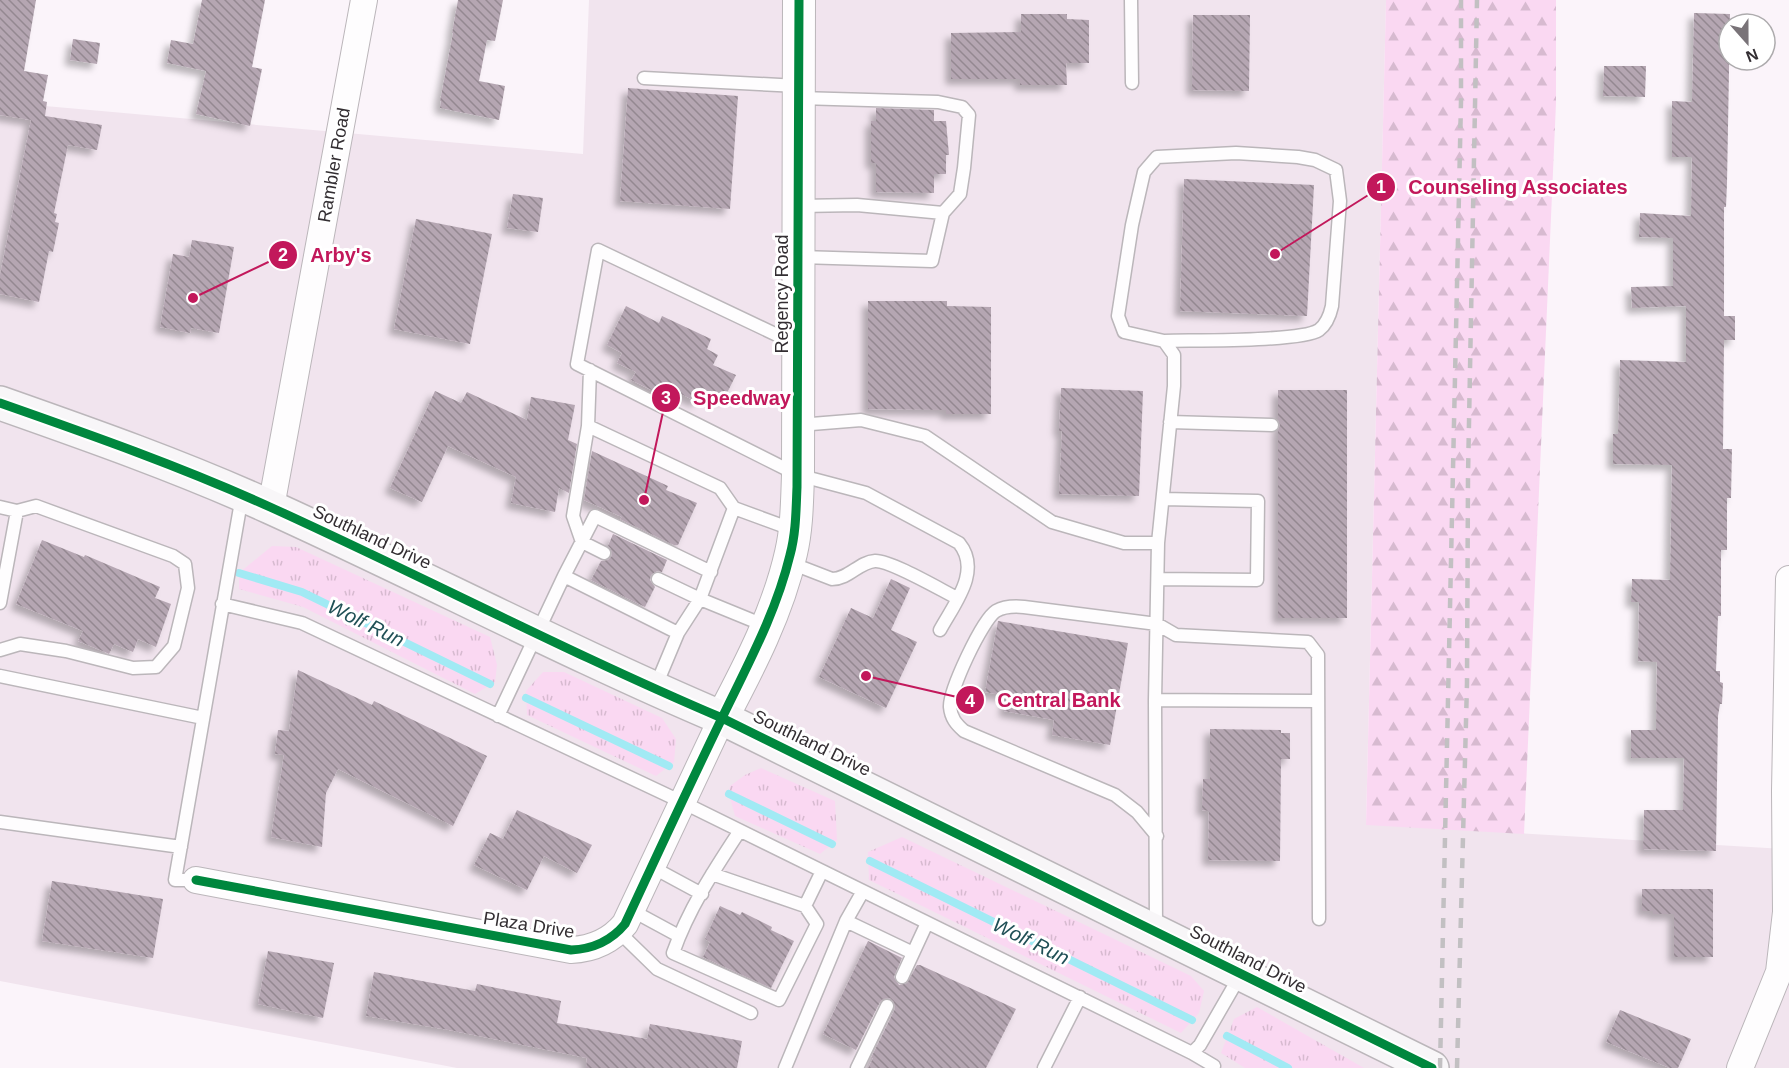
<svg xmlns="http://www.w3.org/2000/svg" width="1789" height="1068" font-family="Arial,sans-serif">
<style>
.built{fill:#f1e4ee}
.grass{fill:url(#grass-tufts)}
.forest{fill:url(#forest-firs)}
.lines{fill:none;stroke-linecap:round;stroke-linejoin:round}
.stream{stroke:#a1eaf4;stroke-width:8}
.building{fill:url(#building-back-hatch);filter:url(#shadow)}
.service-casing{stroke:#bbb6ba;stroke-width:15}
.minor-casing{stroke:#bbb6ba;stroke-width:28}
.tertiary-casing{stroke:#bbb6ba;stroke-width:34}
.secondary-casing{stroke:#bbb6ba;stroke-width:36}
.service{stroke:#fefdfe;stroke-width:12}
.minor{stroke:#fefdfe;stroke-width:26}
.tertiary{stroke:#fefdfe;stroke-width:32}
.secondary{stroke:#f8f6f8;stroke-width:33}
.rail{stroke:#c2c0c2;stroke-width:4.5;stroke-dasharray:10 10;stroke-linecap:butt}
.cycleway-casing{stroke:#fff;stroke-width:13}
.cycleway{stroke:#00873e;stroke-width:9}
.labels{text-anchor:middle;stroke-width:6;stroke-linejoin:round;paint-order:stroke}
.street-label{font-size:18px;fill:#332e32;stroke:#fff}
.water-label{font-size:20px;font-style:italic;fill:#205056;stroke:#fff}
.leader{fill:none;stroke:#c2185b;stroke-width:2}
.callout-dot{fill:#c2185b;stroke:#fff;stroke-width:2}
.mark-label{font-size:18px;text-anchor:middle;font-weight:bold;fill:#fff}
.callout-label{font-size:20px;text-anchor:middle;font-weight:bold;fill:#c2185b;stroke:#fff;stroke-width:6;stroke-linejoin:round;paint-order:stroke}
</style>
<defs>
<pattern id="grass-tufts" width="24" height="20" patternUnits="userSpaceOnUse" patternTransform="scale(1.5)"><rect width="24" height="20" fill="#fad8f2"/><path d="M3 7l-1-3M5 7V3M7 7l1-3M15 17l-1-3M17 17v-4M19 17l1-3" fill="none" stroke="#d7bad0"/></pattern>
<pattern id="forest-firs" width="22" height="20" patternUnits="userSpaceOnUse" patternTransform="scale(1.5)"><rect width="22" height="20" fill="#fad8f2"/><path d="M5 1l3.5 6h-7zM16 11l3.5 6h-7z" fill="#d7bad0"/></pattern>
<pattern id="building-back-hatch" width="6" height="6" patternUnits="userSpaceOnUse" patternTransform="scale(1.5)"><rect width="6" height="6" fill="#b5a6b2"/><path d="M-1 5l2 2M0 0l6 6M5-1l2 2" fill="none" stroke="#948891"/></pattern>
<filter id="shadow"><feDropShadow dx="-5.5" dy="5.5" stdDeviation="3" flood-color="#0004"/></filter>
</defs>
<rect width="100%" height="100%" fill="#fbf4fa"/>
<path class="built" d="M589,0H1386L1366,824L1785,849L1789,975V1068H457L0,981V102L583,154Z"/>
<path class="grass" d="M272,546L296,547L490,637L497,665L495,682L475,694L303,607L239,589V573Z
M543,672H564L662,718L676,739L674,762L656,776L527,715L526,691Z
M761,768L835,801L837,840L820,854L735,816L729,794L730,786L745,775Z
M902,837L1191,976L1204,991L1199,1013L1181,1033L869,880L868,852Z
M1257,1007L1364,1068H1245L1221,1053L1234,1019Z"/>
<path class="forest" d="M1386,0H1556V103L1524,834L1366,825Z"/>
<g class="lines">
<path class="stream" d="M239,573L302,592L490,684
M526,698L669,766
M729,794L832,844
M870,861L1192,1020
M1227,1036L1288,1068"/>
</g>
<path class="building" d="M0,0H36L24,71L48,75L43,101L47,102L45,116L102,125L97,150L68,145L54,213L57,214L55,222L59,223L53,252L49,251L39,302L0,294V275L31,120L0,115Z
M202,0H265L252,67L262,69L250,126L196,114L206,71L167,63L171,40L193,44Z
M458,0H503L495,41L487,40L479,81L505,86L499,120L440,108L441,101H440L453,33H452Z
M1694,13L1730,14L1727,183L1726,207H1724V316H1735V340H1724L1723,449H1732L1731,498H1727V550H1721V616H1718L1716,671H1720V682L1723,683L1722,704H1720L1718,716L1716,851L1643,849L1644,810H1683L1684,758H1631V730H1656L1657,662L1638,661L1639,602H1631L1632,579L1670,580L1672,465L1613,464V434H1618L1620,360L1686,362V306L1632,308L1631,287L1673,286V238L1639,237L1640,213L1691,216L1692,157H1672V101L1692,102Z
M1021,14H1067V19L1089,20V63H1066L1067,85H1020V79H951V33L1021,32Z
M1193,15H1250L1249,91L1192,90Z
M73,39L100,43L97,64L70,60Z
M1604,66H1646L1645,97L1603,96Z
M628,88L738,96L730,209L620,201Z
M876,108L934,110V121H946L949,155H946V174H934V193L876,192V163H871V121H876Z
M1184,179L1314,185L1307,316L1180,311Z
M513,194L543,198L538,232L507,228Z
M416,219L492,234L470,344L394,329Z
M192,240L234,247L219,333L191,328L190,333L160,327L173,254L189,257Z
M868,301H947V306L991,307V414H946V410L868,409Z
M626,306L659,323L662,316L711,339L707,349L718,355L713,365L736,375L724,399L703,389L697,402L675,391L670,399L631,380L636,372L617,363L622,353L607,345Z
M1061,388L1143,391L1139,496L1059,494L1062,431H1059Z
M1278,390H1347V618H1278V430L1280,425L1278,420Z
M435,391L461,403L467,392L527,420L531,397L575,405L568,440L577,444L569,493L559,488L555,512L511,503L516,477L448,446L422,502L390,488Z
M592,451L668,486L666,490L697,503L678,545H674L620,519L622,517L584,500Z
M613,534L667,560L662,572L657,571L651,575L650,580L655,587L645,607L591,580L601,561L608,560L612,556L611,549L608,546Z
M42,540L84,557L85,555L160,587L155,598L171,604L156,647L138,639L133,652L114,644L109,654L105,652L78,641L83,631L16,604Z
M891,579L910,588L891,630L917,642L886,708L819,677L851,608L873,618Z
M998,621L1128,643L1110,745L1052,735L1054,720L1004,711L1007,696L985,692Z
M298,670L372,705L374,701L487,756L453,826L338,769L326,793L322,847L271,837L284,755L275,754L278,730L289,731Z
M1210,729L1281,730V733H1290V759H1281L1280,861L1208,860L1209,811L1202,810L1203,779H1210Z
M517,810L592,845L577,873L544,856L527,890L474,865L490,833L503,839Z
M52,881L163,899L153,958L42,941Z
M1642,889H1713V957H1674V914H1653V911H1642Z
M720,906L740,915L742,912L772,927L771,930L794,941L771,988L703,957L710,942L705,939Z
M868,941L902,958L894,977L899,985L907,983L917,965H920L1016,1009L986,1068H868L873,1058H871L895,1009L894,1002L890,998L883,999L880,1002L856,1050L823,1034Z
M268,951L334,963L323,1018L258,1004Z
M374,972L475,991L477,984L561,1001L557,1023L647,1039L650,1024L742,1041L737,1068H586L587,1058L449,1030L366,1016Z
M1620,1010L1691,1039L1678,1068H1670L1606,1042Z"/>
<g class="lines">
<defs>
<path id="service" d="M1131,0L1132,83
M644,78L798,86
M799,98L938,102L962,107L969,115L964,168L960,194L943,213L857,205L800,206
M800,257L932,261L943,213
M796,344L598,250L577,364L798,475L866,493L959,543C982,571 954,604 940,630
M1170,422L1272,425
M799,425L861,420L925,436L1052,522L1124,543H1158
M588,426L590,370
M0,507L17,511L36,506L173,556L185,564L188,588L174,646L156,667L133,668L66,651L20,644L0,650
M604,553L582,542L573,516L588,426L720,488L734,508
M788,562L832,579C849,579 859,562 875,561C890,560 941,590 957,598
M564,576L595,516L711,572
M1158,579L1257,580L1258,501L1163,499
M0,603L17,511
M222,604L302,623L682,802L1192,1053L1200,1045L1241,974
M766,626L700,599L734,508L794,530
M0,676L203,718
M655,688L678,633L700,599L658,579
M1155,700L1318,701
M498,716L564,576L678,633
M0,822L181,847
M739,832C714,870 688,910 673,953L779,1000L817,924L805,906
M1157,836L1137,812L1115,795L964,731C956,724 951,718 950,707C949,691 982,620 996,611C1005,606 1014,606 1024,607L1157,624L1176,635L1308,642L1318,655L1319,919
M652,867L702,894
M712,874L805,906L822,871
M196,880H175L242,496
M631,910L679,936
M846,921L913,953
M1156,930L1155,700L1158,543L1174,386V355L1164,341L1124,332L1118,316L1132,225L1144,172L1157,157L1236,153L1298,157L1315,160L1336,170L1340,201L1332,306C1330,315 1327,324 1319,330C1301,342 1192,340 1164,341
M619,932L657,969L751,1013
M902,977L927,923
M1192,1053L1214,1066
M785,1068L846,921L863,891
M857,1068L887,1006
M1044,1068L1080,997"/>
<path id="minor" d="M271,507L364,0
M196,880L571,950C593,949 611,941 625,924L722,718
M1740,1068L1779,972L1786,912L1785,791L1789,579"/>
<path id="tertiary" d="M722,718C750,665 778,611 791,553C797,527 797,501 798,475L799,0"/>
<path id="secondary" d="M0,403C91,435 182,467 270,507C422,576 569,653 722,718L1432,1068"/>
</defs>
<use href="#service" class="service-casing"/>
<use href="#minor" class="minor-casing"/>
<use href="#tertiary" class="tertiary-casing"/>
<use href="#secondary" class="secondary-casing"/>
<use href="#service" class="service"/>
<use href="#minor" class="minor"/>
<use href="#tertiary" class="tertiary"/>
<use href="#secondary" class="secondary"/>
<path class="rail" d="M1440,1068L1461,101V0
M1457,1068L1467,683L1468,476L1477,0"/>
<defs>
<path id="cycleway" d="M0,403C91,435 182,467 270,507C422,576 569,653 722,718L1432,1068
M196,880L571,950C593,949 611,941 625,924C657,855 689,786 722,718C748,664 776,613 790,555C796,533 796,510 797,487L799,0"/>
</defs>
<use href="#cycleway" class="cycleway-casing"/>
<use href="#cycleway" class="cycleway"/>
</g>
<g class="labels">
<g class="street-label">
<text transform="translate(334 165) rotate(-80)" y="6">Rambler Road</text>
<text transform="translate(782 294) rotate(-90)" y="6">Regency Road</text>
<text transform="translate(372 537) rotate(25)" y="6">Southland Drive</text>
<text transform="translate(812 743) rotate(26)" y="6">Southland Drive</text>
<text transform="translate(529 925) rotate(9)" y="6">Plaza Drive</text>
<text transform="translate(1248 959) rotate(27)" y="6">Southland Drive</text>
</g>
<g class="water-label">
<text transform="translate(366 623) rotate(26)" y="7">Wolf Run</text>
<text transform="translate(1031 941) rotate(26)" y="7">Wolf Run</text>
</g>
</g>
<path class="leader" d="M1275 254L1381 187M193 298L283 255M644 500L666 398M866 676L970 700"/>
<g class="callout-dot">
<circle cx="1275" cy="254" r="6"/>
<circle cx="193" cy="298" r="6"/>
<circle cx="644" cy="500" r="6"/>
<circle cx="866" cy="676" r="6"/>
<circle cx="1381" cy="187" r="15"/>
<circle cx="283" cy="255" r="15"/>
<circle cx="666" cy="398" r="15"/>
<circle cx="970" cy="700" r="15"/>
</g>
<g class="mark-label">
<text x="1381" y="193">1</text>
<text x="283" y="261">2</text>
<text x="666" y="404">3</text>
<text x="970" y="707">4</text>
</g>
<g class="callout-label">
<text x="1518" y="194">Counseling Associates</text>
<text x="341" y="262">Arby's</text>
<text x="742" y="405">Speedway</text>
<text x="1059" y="707">Central Bank</text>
</g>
<g transform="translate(1747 42) rotate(159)"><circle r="28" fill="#ffffff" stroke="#adabad" stroke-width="1.5"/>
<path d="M0-4.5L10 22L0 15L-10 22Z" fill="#797378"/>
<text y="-9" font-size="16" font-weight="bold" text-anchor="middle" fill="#332e32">N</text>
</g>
</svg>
